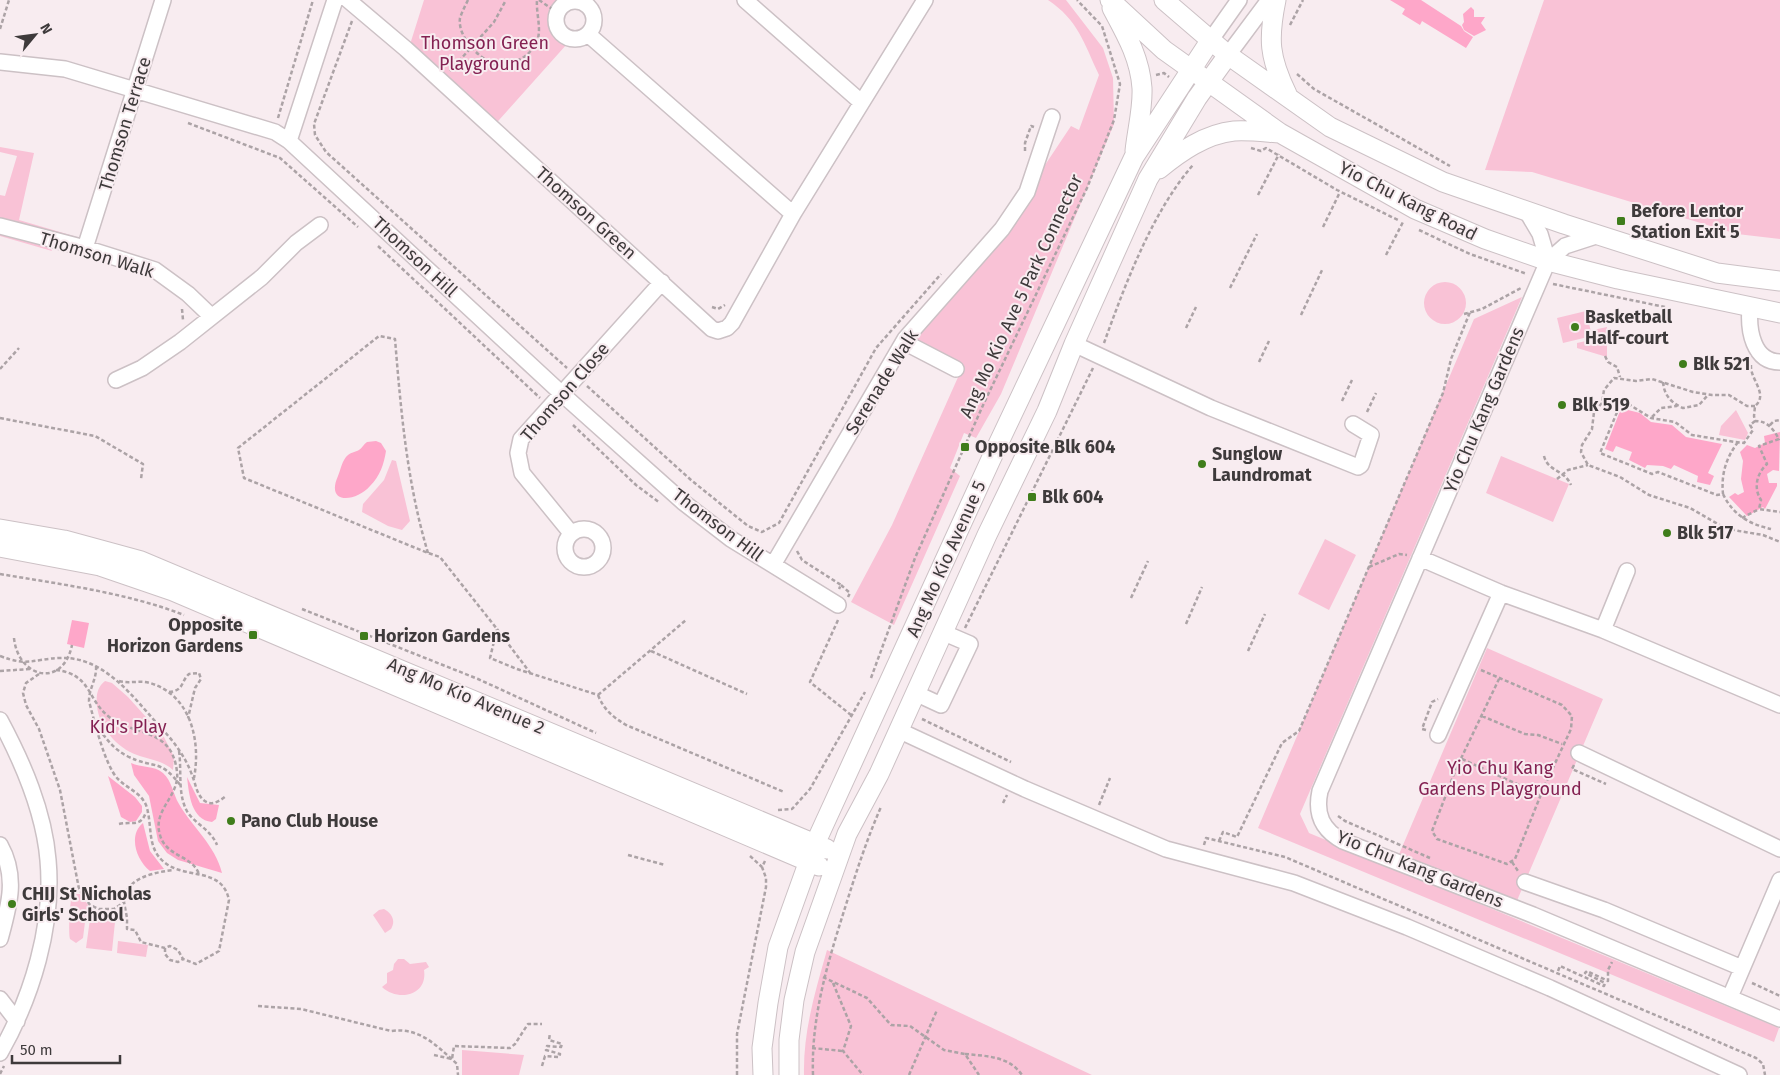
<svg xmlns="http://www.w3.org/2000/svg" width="1780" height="1075" font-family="'Fira Sans',sans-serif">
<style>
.green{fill:#f9c2d6}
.water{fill:#fea7c9}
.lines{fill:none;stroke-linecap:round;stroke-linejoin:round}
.minor-casing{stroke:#ccc1c5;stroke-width:18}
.major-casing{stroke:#ccc1c5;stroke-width:21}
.path{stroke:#aca3a6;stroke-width:2.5;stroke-dasharray:4 2.5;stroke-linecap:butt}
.minor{stroke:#fff;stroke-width:15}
.major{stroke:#fff;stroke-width:19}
.path-bridge{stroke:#aca3a6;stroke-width:2.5;stroke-dasharray:4 2.5;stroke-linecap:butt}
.poi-dot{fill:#3f7d1b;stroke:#f8ecf0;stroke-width:2}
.labels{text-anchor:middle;stroke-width:4;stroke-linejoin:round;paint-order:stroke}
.park-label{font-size:18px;fill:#842152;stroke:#f8ecf0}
.street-label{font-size:18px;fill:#3e3a3b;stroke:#f8ecf0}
.poi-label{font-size:18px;font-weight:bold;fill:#3e3a3b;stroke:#f8ecf0;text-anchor:start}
</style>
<rect width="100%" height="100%" fill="#f8ecf0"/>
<path class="green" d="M424,0H560C542,16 551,31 567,44L491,129L407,54Z
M1048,0H1066L1103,48L1113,78L1114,124L1001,394L976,438L964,433L950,468L960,476L894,625L851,602L892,525L959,375L905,339L1027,192L1071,126L1079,130L1099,75C1084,43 1078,20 1048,0Z
M1544,0H1780V239L1737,234L1532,172L1485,170Z
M0,147L34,153L19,220L77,237L75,243L0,221V195L5,196L17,156L0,152Z
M0,230L47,242L52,251L0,236Z
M1424 303a21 21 0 1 1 42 0a21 21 0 1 1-42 0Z
M1522,297L1300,814L1309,833L1779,1028L1774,1042L1258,828L1474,319Z
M1586,311L1592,336L1563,343L1557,318Z
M1607,327V357L1577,348V343L1595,339L1593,330Z
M1736,410L1748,433L1745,440L1719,435L1721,426Z
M1501,456L1569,484L1553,522L1486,493Z
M392,460L396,461L410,521L402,530L388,526L362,512L363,504L384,480Z
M1325,539L1356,555L1329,610L1298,594Z
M1487,648L1603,699L1513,910L1397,859Z
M105,681L112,683L128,697L164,737L174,757L173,770C162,760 150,760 137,755C117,748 99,727 97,706C96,696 97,687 105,681Z
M72,894H80L92,910L85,922L83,938L76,943L70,939C68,933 70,902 72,894Z
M384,909C392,913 396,921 391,929L385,933L373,915L379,910Z
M90,919L115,922L112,951L86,948Z
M118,941L148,945L146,957L117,953Z
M827,950L1092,1075H804C803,1032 815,992 827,950Z
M398,959H404L410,964L426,962L429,967L424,970C428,996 398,1002 382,987L387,983V973L393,970L394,964Z
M462,1050L524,1055L519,1075H462Z"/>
<path class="water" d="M1390,0H1421L1461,26L1464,31L1473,37L1466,48L1422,21L1420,25L1402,14L1405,9Z
M1471,7L1474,10V17H1485L1481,23L1486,30L1474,36L1464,30L1462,25L1464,22L1463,14Z
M1628,410L1640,413L1651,422L1672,425L1686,437L1722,444L1708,473L1714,476L1710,485L1697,482L1698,476L1674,465L1671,469L1663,466L1647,465L1645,468L1629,460L1632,452L1616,446L1613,452L1605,449L1620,411Z
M1780,432L1779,471L1773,470L1767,474L1769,483H1777V486L1765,509L1763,507L1747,516L1729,497L1735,493L1738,495L1744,492L1741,479L1743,461L1740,452L1747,445L1755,448L1765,443L1764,436Z
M376,441L381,443L386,451C384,464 380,476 370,486C356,502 325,505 338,476C341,469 342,460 348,455C352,452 355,452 359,450C362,448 364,444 367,442Z
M72,620L89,623L84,648L67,644Z
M131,763C141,768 154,765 163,773C172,781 173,794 179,804C193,828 215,845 222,873L178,860L167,853L158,841L149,796L134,775Z
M108,776L135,797L142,806V812L136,821L130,822L121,817Z
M187,777L200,803L219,805L216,819L212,822C191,820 189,794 187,777Z
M143,823L150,851L164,869L150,871C136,860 128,835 143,823Z"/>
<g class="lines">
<defs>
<path id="minor" d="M348,0L406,49L712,329L718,331L727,328L732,323L793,214L925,0
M745,0L861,102
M556 20a19 19 0 1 1 38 0a19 19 0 1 1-38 0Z
M589,35L793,214
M1210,41L1239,0
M1228,55L1269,0
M0,62L65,69L275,132L289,141L561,393L683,502L731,539L838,605
M289,141L335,0
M1527,212L1540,234L1548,261
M0,226L85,248L155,270L188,294L211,316
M1599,235L1565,246L1548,261L1320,791C1315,814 1322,830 1343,841L1533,915L1780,1019
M85,248L163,0
M1750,308C1748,330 1753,362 1780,362
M904,342L956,369
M1074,344L1211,408L1358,467L1361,465L1371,435L1353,424
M116,380L142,368L180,342L262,277L296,243L320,225
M565 548a19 19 0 1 1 38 0a19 19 0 1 1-38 0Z
M571,533L522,473L518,453L521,439L662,282
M1420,558L1501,593L1603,630L1780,705
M773,565L905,339L1002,229L1027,192L1052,117
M1603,630L1627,571
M915,693L941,705L970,644L942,632
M0,720C23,763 44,811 48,860C54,925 32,997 0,1053
M898,730L1025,789L1166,849L1294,883L1407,927L1550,988L1739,1075
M1438,735L1501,593
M1579,753L1780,849
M0,845C18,877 9,906 0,939
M1525,882L1604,910L1742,968
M1730,997L1780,880
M0,999L17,1021"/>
<path id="major" d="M1110,0L1164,50L1280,133L1415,209L1485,239L1548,261L1618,279L1780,313
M1164,0L1228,55L1330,127L1443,182L1564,224L1717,273L1780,281
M1276,0C1268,39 1269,57 1287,94
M1112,8C1126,34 1140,58 1142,88C1143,108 1137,131 1135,151
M1159,169C1180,152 1205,134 1234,131C1248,130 1265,132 1280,133
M0,529L64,540L141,561L827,849
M0,547L100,566L173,591L819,866
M763,1075L762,1048L768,1003L778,947L815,844L992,457L1134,157L1210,41
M789,1075V1040L794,1000L805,952L847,834L879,774L987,535L1047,411L1074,344L1148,179L1197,98L1228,55"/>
</defs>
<use href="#minor" class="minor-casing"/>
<use href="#major" class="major-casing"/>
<path class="path" d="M468,0C465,6 462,12 460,18C457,37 481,62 499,65C508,66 517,61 524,57C530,53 536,45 538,38C541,27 536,12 537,0
M539,0L558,13
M352,21L314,124L315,135L326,152L567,368
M1290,25L1303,0
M0,29L9,0
M450,71L494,22L506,0
M1297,74L1314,89L1450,166
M1156,75L1164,73L1169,77
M278,118L313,0
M188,123L280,158L358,227
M1251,148L1261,151L1266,148L1337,190L1400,221
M1025,151V143L1031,126L1034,127
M1258,195L1279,154
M1323,227L1340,192
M1419,230L1470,254L1527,274
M378,246L540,398
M1386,255L1403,222
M1553,284L1665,307
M1230,288L1257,234
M712,307L718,309L725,305
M182,309L183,320
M1464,314L1482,309L1521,288
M1301,315L1323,268
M1186,328L1196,307
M1104,343C1125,285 1152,212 1193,165
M1605,356L1608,362L1617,367L1620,377
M1259,362L1269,341
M1751,365C1750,380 1769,394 1755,406L1754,416L1755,421C1768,421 1773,429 1779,439L1759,446L1767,464C1757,473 1753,488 1761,500L1759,509L1780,512
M0,369L19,348
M1663,382C1664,395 1671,403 1683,408L1699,405L1708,395
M587,386L691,480L748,526L762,532L779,523L876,348L941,274
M1342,401L1352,380
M1755,406H1747L1729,395H1712L1693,392L1652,379L1636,381L1614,378L1604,390L1602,403L1594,412L1592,429L1582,445L1581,452L1588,465L1620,477L1649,495L1690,508L1723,527L1739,531L1763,535L1780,542
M1367,412L1376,393
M1652,417L1661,408L1677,406
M0,418L95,436L143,464L141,479
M573,425L636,485L660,503
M1770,425L1774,421L1780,420
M1738,442C1726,458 1721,474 1723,494L1717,495L1658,472L1652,474L1600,453L1620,405H1630L1651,418L1675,422L1692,435L1735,442L1744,443L1753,430L1750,425L1755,421
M1544,456C1548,472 1564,469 1571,485
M1557,479L1568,470L1588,465
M1723,494C1733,515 1749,524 1771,529
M1742,518L1759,509
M797,551L802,560L841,585L839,589
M428,553C407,483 401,412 395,339L379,336L238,448L244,478L428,553L440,557L497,629L490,658L517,669L598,695
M1369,567L1399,554L1407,555
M0,574C59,584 128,593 184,615
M841,585L850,593L848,597
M1131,598L1148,561
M302,609L478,679L596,733
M838,620L810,682L851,715
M1186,624L1202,587
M965,628L1093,368
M497,629L531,674
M14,638C18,678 63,689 72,645
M651,651L747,694
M1248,651L1265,614
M0,656C29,667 32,659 60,658C106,656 135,700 163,730C175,743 186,758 192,775C195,782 196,790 200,796C202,799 205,802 209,803C215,804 221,800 226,796
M1481,670L1562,705L1572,716L1571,729L1544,787L1515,859L1507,864L1437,839L1432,831L1456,769L1499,679
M0,671L30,669
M39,674L26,683L23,693L26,705L39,729L60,790L79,889L90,905L99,909H114L124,902L127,918V929L135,930L141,942L165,948L170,946L178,950L183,959L196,964L219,951L229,900C222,866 185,880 164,862C146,847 153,825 146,805C140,792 128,789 118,779C105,766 94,720 89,701C89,688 97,679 96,666
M871,678L915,558L984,403L1087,188L1114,120L1120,84L1102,26L1077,0
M119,681C129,684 140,680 150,683C191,695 201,741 194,778
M169,692C184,691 181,681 189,674L199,673L201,679L195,688L188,718
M598,695C604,710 613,717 626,725L784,792
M598,695L686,620
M1482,716L1525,734L1538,735L1562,744
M922,719L1011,762
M99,729C107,740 115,750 127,756C155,770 159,757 181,786
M1426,730L1422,729L1432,702L1438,699
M179,751C182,771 177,795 188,813C197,825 211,830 217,845
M1462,759L1541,795
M1574,765L1572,769L1606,784
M1003,803L1007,795
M1099,805L1110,778
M778,810L792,809L810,789L865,692
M1338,816L1345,821L1430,858
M119,824C131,821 141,828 146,812
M1219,841L1223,832L1237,837L1282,743L1299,731L1443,393L1451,359L1470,312
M1204,845L1206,838L1285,857L1756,1058L1763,1064L1765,1075
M628,855L665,865
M750,856L762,867
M1512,862L1518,871
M124,902C124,878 155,872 174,870
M165,948V954L170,960L178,962L183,959
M1558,971L1560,966L1604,986L1605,983L1585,973L1587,971L1608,981V970L1612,962
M823,977L867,998L891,1025L910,1026L944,1050L965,1054L979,1075
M833,983L851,1026L843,1051L863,1075
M1752,983L1780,996
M258,1006L301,1009L391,1031C420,1027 437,1046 457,1064L458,1075
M812,1048L843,1051
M965,1054C986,1056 1009,1056 1022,1075
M434,1055L452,1059L454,1046L510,1048L515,1044L528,1024H542
M542,1066L545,1056L559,1057L560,1054L546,1050L547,1046L561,1047L562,1044L549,1040L550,1033
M0,1074L4,1066
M737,1075V1034L766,887V878L762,867L765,861
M813,1075C811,1018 827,965 844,911C855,876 866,841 881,807
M909,1075L937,1010"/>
<use href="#minor" class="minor"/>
<use href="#major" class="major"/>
<path class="path-bridge" d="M56,670C91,674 87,699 108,716C133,737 172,726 177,772C180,796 152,810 160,835C166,857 192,855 199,874"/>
</g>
<g class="poi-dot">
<rect x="1616" y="216" width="10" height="10" rx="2.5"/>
<circle cx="1575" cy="327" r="5"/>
<circle cx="1683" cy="364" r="5"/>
<circle cx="1562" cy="405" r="5"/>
<rect x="960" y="442" width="10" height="10" rx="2.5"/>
<circle cx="1202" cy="464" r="5"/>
<rect x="1027" y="492" width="10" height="10" rx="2.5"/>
<circle cx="1667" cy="533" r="5"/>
<rect x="248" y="630" width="10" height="10" rx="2.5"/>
<rect x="359" y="631" width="10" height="10" rx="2.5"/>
<circle cx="231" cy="821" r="5"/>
<circle cx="12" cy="904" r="5"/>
</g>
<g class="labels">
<g class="park-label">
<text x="485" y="49">Thomson Green<tspan x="485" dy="21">Playground</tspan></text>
<text x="128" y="733">Kid's Play</text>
<text x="1500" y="774">Yio Chu Kang<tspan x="1500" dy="21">Gardens Playground</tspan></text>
</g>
<g class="street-label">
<text transform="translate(125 124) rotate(-73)" y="6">Thomson Terrace</text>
<text transform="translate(1408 201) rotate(27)" y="6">Yio Chu Kang Road</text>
<text transform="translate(586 213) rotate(42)" y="6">Thomson Green</text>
<text transform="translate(97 255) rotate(17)" y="6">Thomson Walk</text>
<text transform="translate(415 257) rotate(43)" y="6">Thomson Hill</text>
<text transform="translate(1021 296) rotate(-65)" y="6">Ang Mo Kio Ave 5 Park Connector</text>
<text transform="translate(882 382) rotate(-58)" y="6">Serenade Walk</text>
<text transform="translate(565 392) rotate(-49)" y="6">Thomson Close</text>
<text transform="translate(1484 410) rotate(-67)" y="6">Yio Chu Kang Gardens</text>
<text transform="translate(718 525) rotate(37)" y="6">Thomson Hill</text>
<text transform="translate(946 559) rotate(-66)" y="6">Ang Mo Kio Avenue 5</text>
<text transform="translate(466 696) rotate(23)" y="6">Ang Mo Kio Avenue 2</text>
<text transform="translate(1420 869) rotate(22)" y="6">Yio Chu Kang Gardens</text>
</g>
<g class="poi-label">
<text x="1631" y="217">Before Lentor<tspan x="1631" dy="21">Station Exit 5</tspan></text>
<text x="1585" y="323">Basketball<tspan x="1585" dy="21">Half-court</tspan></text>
<text x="1693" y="370">Blk 521</text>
<text x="1572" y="411">Blk 519</text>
<text x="975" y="453">Opposite Blk 604</text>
<text x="1212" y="460">Sunglow<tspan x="1212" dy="21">Laundromat</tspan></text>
<text x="1042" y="503">Blk 604</text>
<text x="1677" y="539">Blk 517</text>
<text x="243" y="631" text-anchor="end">Opposite<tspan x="243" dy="21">Horizon Gardens</tspan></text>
<text x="374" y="642">Horizon Gardens</text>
<text x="241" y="827">Pano Club House</text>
<text x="22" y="900">CHIJ St Nicholas<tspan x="22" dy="21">Girls' School</tspan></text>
</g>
</g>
<g transform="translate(35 35) rotate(61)" stroke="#f8ecf0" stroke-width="4" paint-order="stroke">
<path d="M0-4L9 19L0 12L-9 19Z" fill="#3e3a3b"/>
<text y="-8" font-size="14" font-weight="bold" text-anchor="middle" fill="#3e3a3b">N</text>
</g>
<path d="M12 1055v8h108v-8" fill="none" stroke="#3e3a3b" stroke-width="2.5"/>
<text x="20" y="1055" font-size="15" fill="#3e3a3b" stroke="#f8ecf0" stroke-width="4" paint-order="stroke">50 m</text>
</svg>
